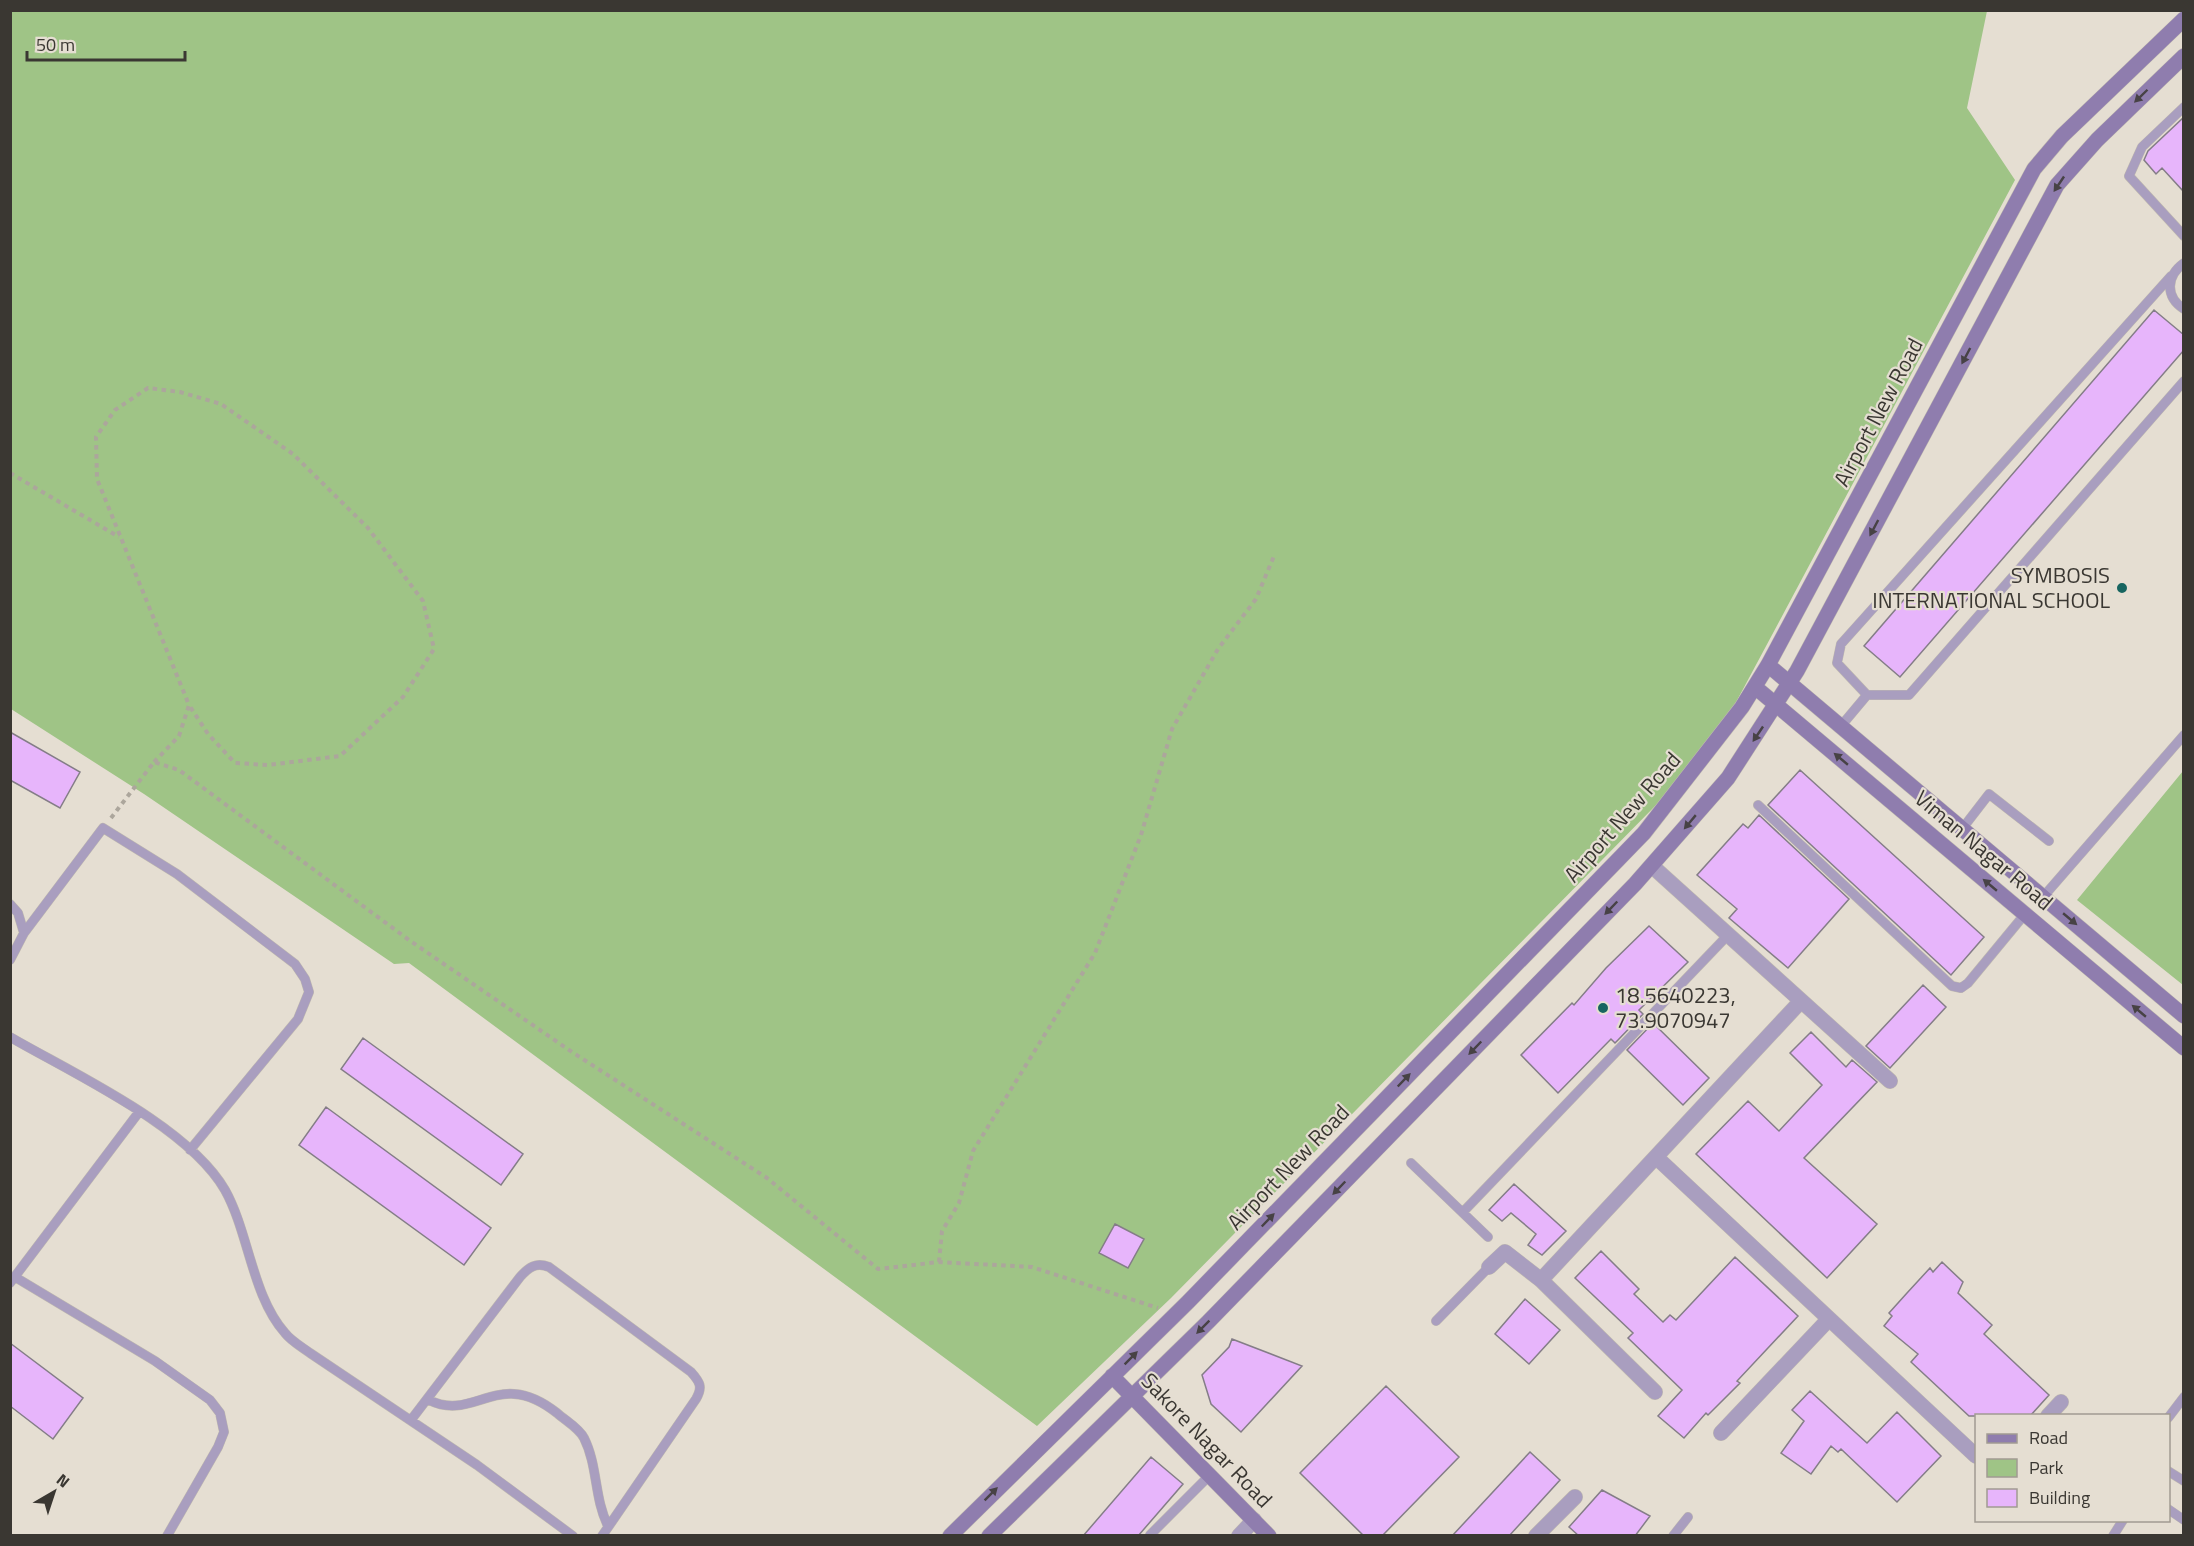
<svg xmlns="http://www.w3.org/2000/svg" width="2194" height="1546" font-family="'Titillium Web',sans-serif">
<style>
.green{fill:#9fc486}
.building{fill:#e7b5fb;stroke:#847d87;stroke-width:1.5}
.lines{fill:none;stroke-linecap:round;stroke-linejoin:round}
.lane-casing{stroke:#bfb9af;stroke-width:10}
.street-casing{stroke:#bfb9af;stroke-width:16}
.secondary-casing{stroke:#bfb9af;stroke-width:16}
.path{stroke:#aca69c;stroke-width:4;stroke-dasharray:4.5 4.5;stroke-linecap:butt}
.lane{stroke:#a99ebf;stroke-width:9}
.street{stroke:#a99ebf;stroke-width:15}
.secondary{stroke:#8f7dae;stroke-width:15}
.oneway{fill:#474245}
.poi-dot{fill:#176560;stroke:#e5ded2;stroke-width:2}
.labels{text-anchor:middle;stroke-width:4.5;stroke-linejoin:round;paint-order:stroke}
.street-label{font-size:22px;fill:#3a3732;stroke:#e5ded2}
.poi-label{font-size:22px;fill:#3a3732;stroke:#e5ded2;text-anchor:end}
</style>
<rect width="100%" height="100%" fill="#e5ded2"/>
<path class="green" d="M10,11H1987L1967,108L2015,180L1734,706L1661,800L1171,1298L1037,1426L409,963L394,964L144,794L11,709Z
M2183,771V985L2077,900Z"/>
<path class="building" d="M2184,117V192L2162,168L2156,174L2144,160L2148,151Z
M2154,310L2184,335V350L1900,677L1864,646Z
M10,732L80,772L60,808L10,780Z
M1800,770L1984,937L1951,975L1768,805Z
M1759,815L1849,899L1788,968L1729,918L1737,909L1697,875L1743,824L1748,828Z
M1649,926L1688,962L1639,1010L1643,1014L1618,1040L1615,1043L1611,1039L1558,1093L1521,1055L1572,1003L1574,1005L1606,968Z
M1923,985L1946,1007L1890,1068L1866,1046Z
M1653,1023L1709,1078L1683,1105L1627,1050Z
M1811,1032L1846,1067L1852,1060L1877,1082L1804,1158L1877,1224L1827,1278L1696,1154L1748,1101L1779,1131L1822,1085L1790,1053Z
M363,1038L523,1154L501,1185L341,1069Z
M326,1107L491,1228L464,1265L299,1145Z
M1514,1184L1566,1231L1542,1255L1528,1245L1536,1234L1511,1213L1502,1221L1489,1210Z
M1115,1224L1144,1239L1128,1268L1099,1253Z
M1601,1251L1639,1289L1634,1294L1663,1322L1670,1315L1676,1320L1735,1257L1798,1316L1737,1381L1740,1383L1708,1415L1706,1413L1684,1438L1658,1416L1682,1390L1628,1338L1633,1333L1575,1278Z
M1942,1262L1963,1282L1958,1293L1992,1325L1984,1334L2049,1395L2030,1416H1969L1911,1362L1918,1354L1884,1326L1892,1316L1889,1313L1907,1293L1930,1268L1933,1272Z
M1525,1299L1560,1330L1529,1364L1495,1334Z
M1232,1339L1302,1366L1241,1432L1211,1404L1202,1375L1229,1347Z
M10,1343L83,1398L53,1439L10,1406Z
M1386,1386L1459,1457L1382,1536H1364L1300,1473Z
M1810,1391L1867,1443L1897,1412L1941,1456L1897,1502L1841,1449L1838,1452L1831,1446L1811,1474L1781,1453L1804,1421L1792,1410Z
M1530,1452L1560,1480L1509,1536H1452Z
M1151,1457L1183,1484L1138,1536H1083Z
M1602,1490L1650,1516L1635,1536H1579L1569,1527Z"/>
<g class="lines">
<defs>
<path id="lane" d="M2184,107L2142,147L2129,176L2184,236
M2184,263C2166,276 2165,297 2184,309
M1867,695L1837,663L1841,644L2171,276
M1841,726L1867,695H1909L2184,381
M1758,805L1952,986L1961,988L1968,983L2025,914
M1962,829L1989,794L2049,841
M2043,897L2184,735
M10,904L18,913L24,933
M10,960L24,933L103,828L177,874L295,964L305,979L309,992L298,1019L190,1150
M10,1037C74,1074 188,1126 225,1190C249,1233 252,1296 285,1333C291,1341 302,1347 310,1353L477,1465L573,1536
M1411,1163L1488,1237
M1463,1212L1728,935
M15,1277L155,1361L210,1400L220,1413L224,1432L218,1447L167,1536
M10,1283L139,1112
M1436,1321L1489,1267
M429,1400C475,1423 498,1366 557,1413C566,1421 579,1428 584,1438C598,1466 594,1498 608,1526
M2168,1418L2184,1397
M411,1420L520,1277C529,1267 536,1262 549,1267L691,1372C700,1382 703,1387 696,1399L602,1536
M2168,1471L2184,1481
M2168,1509L2184,1520
M1150,1535L1210,1475
M1673,1536L1688,1517
M2113,1536L2123,1520"/>
<path id="street" d="M1652,866L1890,1081
M1656,1157L1976,1456
M1489,1267L1505,1252L1541,1280L1655,1392
M1541,1280L1801,1001
M2048,1416L2061,1402
M1721,1433L1829,1319
M1239,1536L1254,1520
M1536,1536L1575,1497"/>
<path id="secondary" d="M1768,665L2184,1016
M1755,687L2184,1048
M1112,1376L1269,1536
M950,1536L1188,1302L1644,833L1742,707L1768,665L2034,169L2062,136L2184,19
M989,1536L1208,1322L1635,884L1728,778L1797,671L2057,185L2097,140L2184,56"/>
</defs>
<use href="#lane" class="lane-casing"/>
<use href="#street" class="street-casing"/>
<use href="#secondary" class="secondary-casing"/>
<path class="path" d="M10,473L119,537
M154,762L179,736L189,705L97,479L96,437L115,410L148,388L180,392L221,404L293,454L368,528L423,601L434,649L403,697L340,756L268,765L235,763L208,734L189,705
M111,818L154,762L179,770L409,940L572,1052L767,1178L878,1269L939,1262L1032,1267L1158,1308
M939,1262L942,1231L959,1203L973,1151L1095,953L1141,835L1172,729L1218,649L1256,599L1274,556"/>
<use href="#lane" class="lane"/>
<use href="#street" class="street"/>
<use href="#secondary" class="secondary"/>
</g>
<defs><path id="oneway-solid" d="M-6-.8H1V-3.2L6.5 0L1 3.2V.8H-6Z" transform="scale(1.5)"/></defs>
<g class="oneway">
<use href="#oneway-solid" transform="translate(2141 96) rotate(136)"/>
<use href="#oneway-solid" transform="translate(2059 184) rotate(124)"/>
<use href="#oneway-solid" transform="translate(1966 356) rotate(118)"/>
<use href="#oneway-solid" transform="translate(1874 528) rotate(118)"/>
<use href="#oneway-solid" transform="translate(1758 734) rotate(124)"/>
<use href="#oneway-solid" transform="translate(1841 759) rotate(-140)"/>
<use href="#oneway-solid" transform="translate(1690 822) rotate(130)"/>
<use href="#oneway-solid" transform="translate(1990 885) rotate(-140)"/>
<use href="#oneway-solid" transform="translate(1611 908) rotate(134)"/>
<use href="#oneway-solid" transform="translate(2070 919) rotate(40)"/>
<use href="#oneway-solid" transform="translate(2139 1011) rotate(-140)"/>
<use href="#oneway-solid" transform="translate(1475 1048) rotate(134)"/>
<use href="#oneway-solid" transform="translate(1404 1080) rotate(-46)"/>
<use href="#oneway-solid" transform="translate(1339 1188) rotate(134)"/>
<use href="#oneway-solid" transform="translate(1268 1220) rotate(-46)"/>
<use href="#oneway-solid" transform="translate(1203 1327) rotate(135)"/>
<use href="#oneway-solid" transform="translate(1131 1358) rotate(-45)"/>
<use href="#oneway-solid" transform="translate(991 1494) rotate(-45)"/>
</g>
<g class="poi-dot">
<circle cx="2122" cy="588" r="6"/>
<circle cx="1603" cy="1008" r="6"/>
</g>
<g class="labels">
<g class="street-label">
<text transform="translate(1878 412) rotate(-62)" y="8">Airport New Road</text>
<text transform="translate(1622 817) rotate(-49)" y="8">Airport New Road</text>
<text transform="translate(1984 850) rotate(40)" y="8">Viman Nagar Road</text>
<text transform="translate(1288 1167) rotate(-46)" y="8">Airport New Road</text>
<text transform="translate(1207 1440) rotate(46)" y="8">Sakore Nagar Road</text>
</g>
<g class="poi-label">
<text x="2110" y="583">SYMBOSIS<tspan x="2110" dy="25">INTERNATIONAL SCHOOL</tspan></text>
<text x="1615" y="1003" text-anchor="start">18.5640223,<tspan x="1615" dy="25">73.9070947</tspan></text>
</g>
</g>
<rect width="2194" height="1546" fill="none" stroke="#3a3732" stroke-width="24"/>
<rect x="1975" y="1414" width="195" height="108" fill="#e5ded2" stroke="#a19b92" stroke-width="1.5"/>
<rect x="1987" y="1434" width="30" height="9" fill="#8f7dae" stroke="#a19b92" stroke-width="1.5"/>
<text x="2029" y="1444" font-size="18" fill="#3a3732">Road</text>
<rect x="1987" y="1459" width="30" height="18" fill="#9fc486" stroke="#a19b92" stroke-width="1.5"/>
<text x="2029" y="1474" font-size="18" fill="#3a3732">Park</text>
<rect x="1987" y="1489" width="30" height="18" fill="#e7b5fb" stroke="#a19b92" stroke-width="1.5"/>
<text x="2029" y="1504" font-size="18" fill="#3a3732">Building</text>
<g transform="translate(54 1492) rotate(39)" stroke="#e5ded2" stroke-width="4.5" paint-order="stroke">
<path d="M0-4.5L10 22L0 15L-10 22Z" fill="#3a3732"/>
<text y="-9" font-size="16" font-weight="bold" text-anchor="middle" fill="#3a3732">N</text>
</g>
<path d="M27 51v9h158v-9" fill="none" stroke="#3a3732" stroke-width="3"/>
<text x="36" y="51" font-size="18" fill="#3a3732" stroke="#e5ded2" stroke-width="4.5" paint-order="stroke">50 m</text>
</svg>
